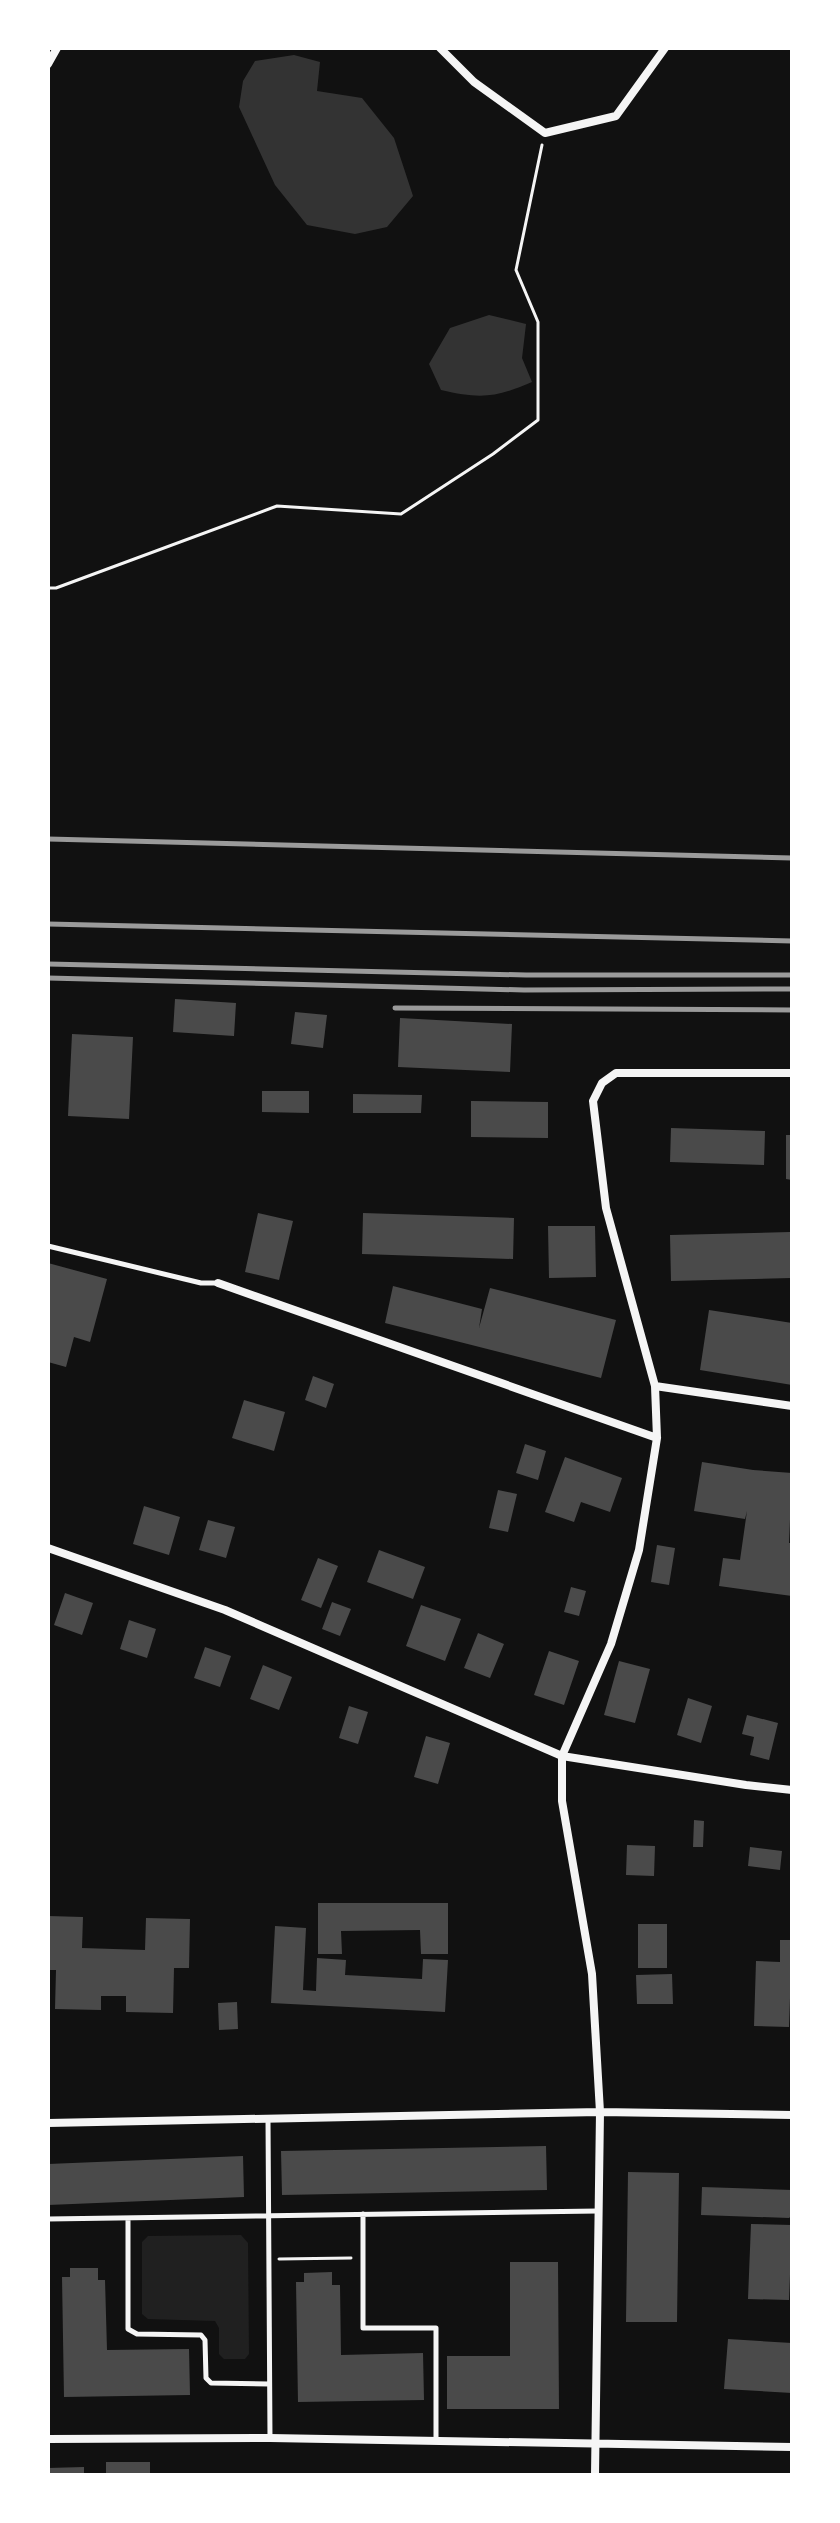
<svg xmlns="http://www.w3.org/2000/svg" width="840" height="2523" font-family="'DejaVu Sans',sans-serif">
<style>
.green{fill:#202020}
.water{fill:#333}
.building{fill:#4a4a4a}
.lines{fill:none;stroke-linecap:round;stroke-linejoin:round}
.path{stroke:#f5f5f5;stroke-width:3}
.service{stroke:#f5f5f5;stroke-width:5}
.minor{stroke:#f5f5f5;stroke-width:8}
.rail{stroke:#9a9a9a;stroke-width:5}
</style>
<rect width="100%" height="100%" fill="#111"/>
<path class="green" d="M241,2235L248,2243L249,2354L245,2359H224L219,2354V2328L215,2321L148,2319L142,2314V2242L148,2236Z"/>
<path class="water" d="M294,55L320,62L317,91L362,98L394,138L413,196L387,227L355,234L307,225L275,185L239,107L243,81L255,61Z
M489,315L526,324L522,358L532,382C495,398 480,399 441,390L429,364L450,328Z"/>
<path class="building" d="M175,999L236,1003L234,1036L173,1032Z
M295,1012L327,1015L323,1048L291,1044Z
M400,1018L512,1024L510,1072L398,1067Z
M72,1034L133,1037L129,1119L68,1116Z
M262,1091H309V1113L262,1112Z
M353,1094L422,1095L421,1113H353Z
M471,1101L548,1102V1138L471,1137Z
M671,1128L765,1131L764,1165L670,1162Z
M786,1135H792V1180L786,1179Z
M258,1213L293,1221L279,1280L245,1272Z
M363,1213L514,1218L513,1259L362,1254Z
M548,1226H595L596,1277L549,1278Z
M790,1232L791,1278L671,1281L670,1235Z
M48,1263L107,1279L90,1342L74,1337L66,1367L48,1362Z
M393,1286L482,1309L479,1328L490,1288L616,1320L601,1378L385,1323Z
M709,1310L792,1323V1385L700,1370Z
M313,1376L334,1384L326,1408L305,1400Z
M244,1400L285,1412L274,1451L232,1438Z
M525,1444L546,1451L538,1480L516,1473Z
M565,1457L622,1478L610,1512L581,1502L574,1522L545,1512Z
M702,1462L753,1470L792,1473L789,1543H792V1596L719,1586L723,1558L740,1560L747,1511L745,1519L694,1511Z
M498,1490L517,1494L508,1532L489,1528Z
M144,1506L180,1517L169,1555L133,1544Z
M208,1520L235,1527L226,1558L199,1550Z
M657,1545L675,1548L669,1585L651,1582Z
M379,1550L425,1567L413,1599L367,1582Z
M318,1558L338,1566L321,1608L301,1600Z
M571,1587L586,1591L579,1616L564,1612Z
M65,1593L93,1603L82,1635L54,1625Z
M332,1602L351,1609L340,1636L322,1629Z
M421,1605L461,1619L445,1661L406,1646Z
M129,1620L156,1629L147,1658L120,1649Z
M478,1633L504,1644L490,1678L464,1668Z
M205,1647L231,1656L220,1687L194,1678Z
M549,1651L579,1661L564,1705L534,1695Z
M619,1661L650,1669L635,1723L604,1715Z
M263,1665L292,1677L279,1710L250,1699Z
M688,1698L712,1706L701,1743L677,1735Z
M349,1706L368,1712L358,1744L339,1738Z
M747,1715L778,1723L769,1760L750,1755L754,1737L742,1734Z
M426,1736L450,1743L438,1784L414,1777Z
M694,1820L704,1821L703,1847H693Z
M627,1845L655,1846L654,1876L626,1875Z
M750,1847L782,1851L780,1870L748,1866Z
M318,1903H448V1954H421L420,1930L341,1931L342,1954H318Z
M48,1916L83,1917L82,1948L145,1950L146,1918L190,1919L189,1968H174L173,2013L126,2012V1996H101V2010L55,2009L56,1970H48Z
M638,1924H667V1968H638Z
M275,1926L306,1928L303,1990L316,1991L317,1958L346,1960L345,1975L422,1979L423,1959L448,1960L445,2012L271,2003Z
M780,1940H792L789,2027L754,2026L756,1961L780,1962Z
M672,1974L673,2004H637L636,1975Z
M237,2002L238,2029L219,2030L218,2003Z
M546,2146L547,2190L282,2195L281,2151Z
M243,2156L244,2197L48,2205V2164Z
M628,2172L679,2173L677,2322H626Z
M702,2187L792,2190V2215L789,2218L701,2215Z
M751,2224L792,2225L789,2300L748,2299Z
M510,2262H558L559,2409H447V2356H510Z
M70,2268H98V2280H105L107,2350L189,2349L190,2395L64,2397L62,2277H70Z
M332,2272V2285H340L341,2355L423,2353L424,2400L298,2402L296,2282H304V2273Z
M728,2339L792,2343V2393L724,2389Z
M106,2462H150V2475H106Z
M84,2467V2475H48V2468Z"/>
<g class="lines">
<path class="path" d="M48,588H56L277,506L401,514L493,454L538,420V322L516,270L542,145
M279,2259L351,2258"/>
<path class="service" d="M48,1246L201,1283H218
M268,2119L270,2438
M363,2214V2328H436V2441
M128,2218V2329L137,2334L201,2335L205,2340L206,2378L211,2383L269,2384
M48,2219L598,2211"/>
<path class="minor" d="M440,48L474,82L545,133L616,116L665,48
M48,64L57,48
M218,1283L657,1438
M655,1386L792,1406
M48,1548L225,1610L562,1756L746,1785L792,1790
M48,2123L600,2112L792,2115
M48,2439L270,2438L792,2447
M595,2475L600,2112L592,1974L562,1801V1756L611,1644L639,1550L657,1438L655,1386L606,1208L593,1101L602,1083L616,1073H792"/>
<path class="rail" d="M48,839L792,858
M48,924L792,941
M48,964L526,975H792
M48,978L524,990L792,989
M395,1008L792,1010"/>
</g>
<rect width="840" height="2523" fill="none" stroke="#ffffff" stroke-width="100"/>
</svg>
